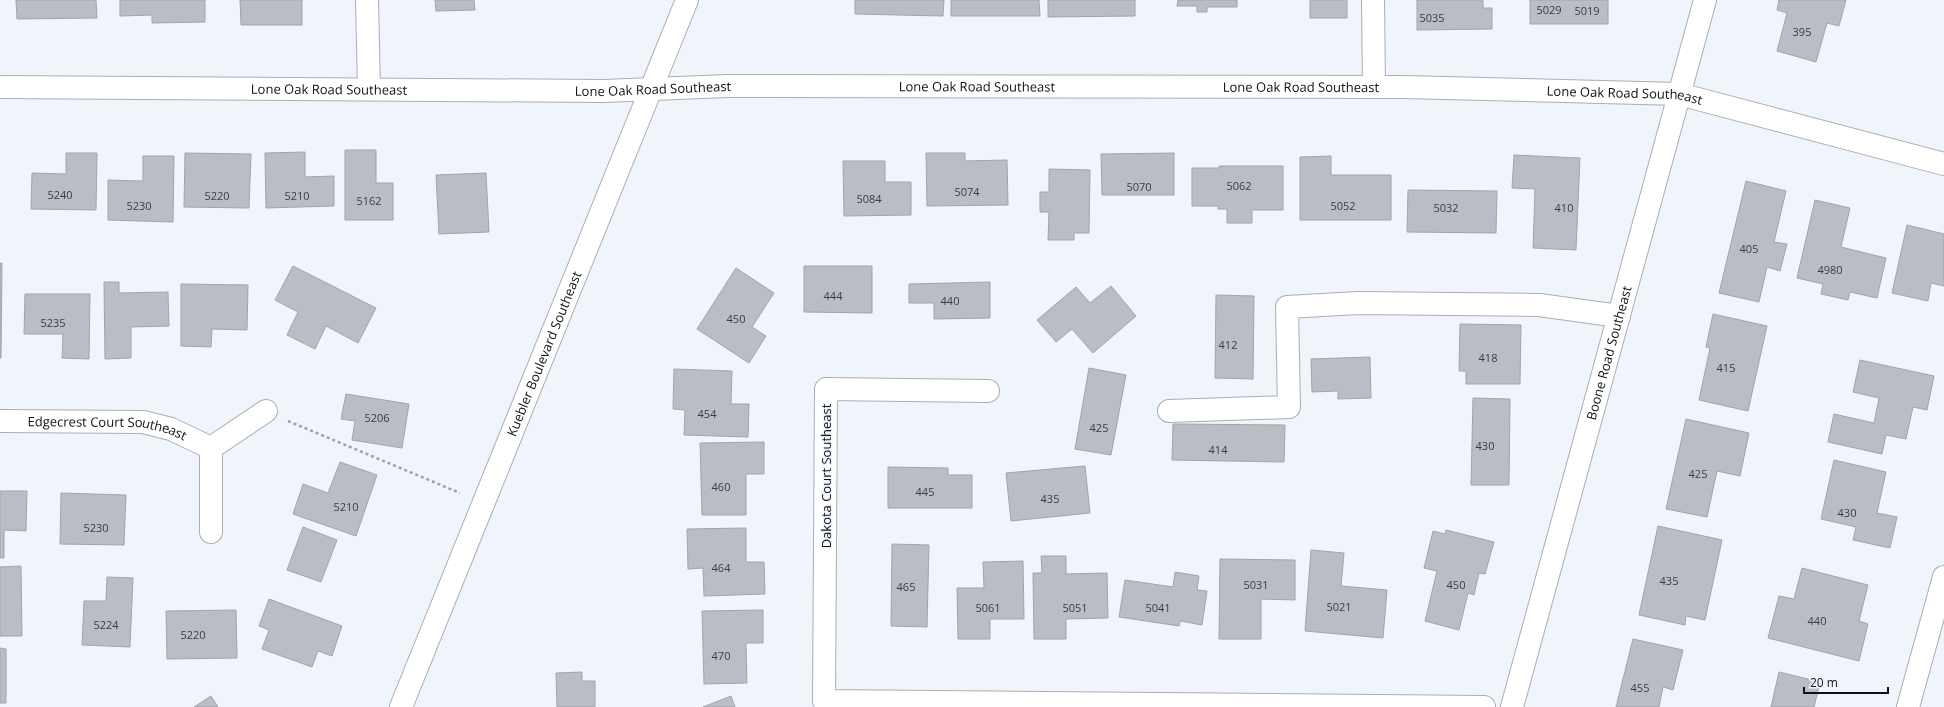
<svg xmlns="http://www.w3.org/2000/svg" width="1944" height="707" font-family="'Open Sans',sans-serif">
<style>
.building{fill:#babec4;stroke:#a0a4ab}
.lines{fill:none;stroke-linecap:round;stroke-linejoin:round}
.minor-casing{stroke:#aaaeb4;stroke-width:24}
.major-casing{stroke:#aaaeb4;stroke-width:24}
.path{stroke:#9da1a5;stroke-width:2.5;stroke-dasharray:3 3;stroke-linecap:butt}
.minor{stroke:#fff;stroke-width:22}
.major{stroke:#fff;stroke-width:22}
.labels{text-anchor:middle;stroke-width:3;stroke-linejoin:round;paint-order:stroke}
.number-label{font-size:11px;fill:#3a3c3f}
.street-label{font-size:13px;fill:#0f1113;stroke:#f0f5fb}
</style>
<rect width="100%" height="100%" fill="#f0f5fb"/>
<path class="building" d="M16,0H96L97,18L17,19Z
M120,0H205V22L152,23V15L120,16Z
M240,0H302V25H241Z
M435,0H474L475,10L436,11Z
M855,0H944L943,16L855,14Z
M951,0H1039L1040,16H951Z
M1048,0H1135V16L1048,17Z
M1178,0H1237V7H1207V12H1197V6H1177Z
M1310,0H1347V18H1310Z
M1417,0H1483V8H1492V29L1417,30Z
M1530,0H1608V24H1530Z
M1779,0H1846L1839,26L1827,23L1816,62L1777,51L1787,13L1777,10Z
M345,150H376V183H393V220H345Z
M305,152V177L334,176V206L266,208L265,153Z
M66,153H97L96,210L31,209L32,173L66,174Z
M185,153L251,154L249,208L184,207Z
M926,153H965V161L1007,160L1008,205L927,206Z
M1174,153V195H1102L1101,154Z
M1514,155L1580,158L1576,250L1533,248L1535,189L1512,188Z
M143,156H174L173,222L108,220V180L143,181Z
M1331,156V175H1391V220H1300V157Z
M843,161H885V182H911V215L844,216Z
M1219,166H1283V210H1252V223H1227V209H1218V206H1192V168H1219Z
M1049,169L1090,170L1089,233H1074V240H1048L1049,212H1040V192H1049Z
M486,173L489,232L439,234L436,175Z
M1746,181L1786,191L1774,242L1787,244L1780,271L1767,267L1759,302L1719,293Z
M1408,190L1497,191L1496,233L1407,232Z
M1815,200L1850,208L1841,247L1886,258L1877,298L1850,292L1848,300L1821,294L1823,284L1797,278Z
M1907,225L1944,234V286L1931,283L1928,301L1892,293Z
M0,263H2L1,358H0Z
M293,266L376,308L358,343L326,326L315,349L287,335L298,312L275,300Z
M804,266H872V313L804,312Z
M736,268L774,293L752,327L766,336L749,363L697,329Z
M104,282H119V293L168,292L169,326L131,327V358L105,359Z
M990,282V318L934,319V303H909V284Z
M181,284L248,285L247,330L212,329L211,347L181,346Z
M1111,286L1136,316L1093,353L1072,329L1056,342L1037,320L1076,287L1090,303Z
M25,294H90L89,359L62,358L63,334H24Z
M1216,295L1254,296L1253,379L1215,378Z
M1713,314L1767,326L1748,411L1699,400L1710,348L1706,347Z
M1460,324L1521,325L1520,384H1466V371H1459Z
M1370,357L1371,398L1338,399V391L1312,392L1311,359Z
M1860,360L1934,376L1927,410L1913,407L1906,439L1886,435L1882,454L1828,442L1834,414L1874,423L1879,398L1853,392Z
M1089,368L1126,375L1111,455L1075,449Z
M674,369L732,371L731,404H749L748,437L684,435L685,410L673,409Z
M346,394L409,404L402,448L352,440L355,421L341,419Z
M1473,398L1510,399L1509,485H1471Z
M1686,419L1749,433L1740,476L1717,471L1707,517L1666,509Z
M1173,424L1285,425L1284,462L1172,460Z
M764,442V474H746V515H702L700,443Z
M1834,460L1886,472L1877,513L1897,517L1890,548L1853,540L1856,527L1821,519Z
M340,462L377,475L356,536L293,514L303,484L328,493Z
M1085,466L1090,513L1011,521L1006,473Z
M888,467L948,468V475H972V508H888Z
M0,491H27L26,531L4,530V558H0Z
M61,493L126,495L124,545L60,544Z
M1658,526L1722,540L1705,620L1686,616L1685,625L1639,615Z
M303,527L337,540L321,582L287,570Z
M746,528V562H764L765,594L704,596L703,568L688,569L687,529Z
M1446,530L1494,542L1485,574L1479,573L1474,595L1468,593L1459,630L1425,621L1437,571L1424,568L1433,531L1445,534Z
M892,544L929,545L927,627L891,626Z
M1311,550L1344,553L1341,586L1387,590L1383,638L1305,631Z
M1041,556H1066V574L1107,573L1108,618L1066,619V639H1034L1033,573H1042Z
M1220,559L1295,560V600L1261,599V639H1219Z
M1023,561L1024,619H990V639H958L957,588H984L983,562Z
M21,566L22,636H0V567Z
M1802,568L1868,585L1859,621L1868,624L1859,661L1768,638L1779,596L1794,599Z
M1175,572L1199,576L1197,590L1207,591L1202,625L1180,621L1179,626L1119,617L1125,580L1173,587Z
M107,577L133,578L130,647L82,645L84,601H106Z
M269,599L342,626L332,656L318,651L312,667L262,649L269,630L259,626Z
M236,610L237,658L167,659L166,611Z
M763,610V643H746L747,683L704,684L702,611Z
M1633,639L1683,650L1673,690L1663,687L1659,707H1616Z
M0,648L6,649V703H0Z
M582,672V681H595V707H557L556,673Z
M1779,672L1820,682L1814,707H1771Z
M211,696L218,707H194Z
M731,696L735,707H703Z"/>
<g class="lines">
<defs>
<g id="minor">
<path d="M367,0L369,89"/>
<path d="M1373,0L1374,87"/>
<path id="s1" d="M0,87L604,91L727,86L1404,87L1679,94L1944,164"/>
<path d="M988,391L826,389L824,701L1484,707"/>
<path d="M1169,411L1289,407L1287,307L1358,303L1539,305L1619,316"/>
<path id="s2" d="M0,421L143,422L171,429L211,448"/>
<path d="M211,532V448L266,411"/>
<path id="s3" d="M1512,707L1705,0"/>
<path d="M1908,707L1944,577"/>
</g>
<g id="major">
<path id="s4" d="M401,707L687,0"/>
</g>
</defs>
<use href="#minor" class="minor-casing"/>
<use href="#major" class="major-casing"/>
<path class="path" d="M288,421L460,493"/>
<use href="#minor" class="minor"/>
<use href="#major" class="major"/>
</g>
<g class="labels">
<g class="number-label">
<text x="1549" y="14">5029</text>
<text x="1587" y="15">5019</text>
<text x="1432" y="22">5035</text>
<text x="1802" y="36">395</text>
<text x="1239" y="190">5062</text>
<text x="1139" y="191">5070</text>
<text x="967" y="196">5074</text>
<text x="60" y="199">5240</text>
<text x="217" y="200">5220</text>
<text x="297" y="200">5210</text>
<text x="869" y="203">5084</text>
<text x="369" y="205">5162</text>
<text x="139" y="210">5230</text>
<text x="1343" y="210">5052</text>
<text x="1446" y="212">5032</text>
<text x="1564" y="212">410</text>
<text x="1749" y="253">405</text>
<text x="1830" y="274">4980</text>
<text x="833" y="300">444</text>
<text x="950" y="305">440</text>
<text x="736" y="323">450</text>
<text x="53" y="327">5235</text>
<text x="1228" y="349">412</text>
<text x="1488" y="362">418</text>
<text x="1726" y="372">415</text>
<text x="707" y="418">454</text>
<text x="377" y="422">5206</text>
<text x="1099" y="432">425</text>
<text x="1485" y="450">430</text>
<text x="1218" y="454">414</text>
<text x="1698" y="478">425</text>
<text x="721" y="491">460</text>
<text x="925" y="496">445</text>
<text x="1050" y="503">435</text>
<text x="346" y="511">5210</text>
<text x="1847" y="517">430</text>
<text x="96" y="532">5230</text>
<text x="721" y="572">464</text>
<text x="1669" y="585">435</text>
<text x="1256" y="589">5031</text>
<text x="1456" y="589">450</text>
<text x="906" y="591">465</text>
<text x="1339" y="611">5021</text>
<text x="988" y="612">5061</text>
<text x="1075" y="612">5051</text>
<text x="1158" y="612">5041</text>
<text x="1817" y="625">440</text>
<text x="106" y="629">5224</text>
<text x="193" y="639">5220</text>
<text x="721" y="660">470</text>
<text x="1640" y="692">455</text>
</g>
<g class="street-label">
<text dy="5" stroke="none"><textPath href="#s1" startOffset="977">Lone Oak Road Southeast</textPath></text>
<text dy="5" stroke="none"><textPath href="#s1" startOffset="1301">Lone Oak Road Southeast</textPath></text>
<text dy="5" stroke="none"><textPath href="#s1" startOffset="653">Lone Oak Road Southeast</textPath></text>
<text dy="5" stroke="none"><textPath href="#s1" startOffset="329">Lone Oak Road Southeast</textPath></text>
<text dy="5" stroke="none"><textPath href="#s1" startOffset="1625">Lone Oak Road Southeast</textPath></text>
<text dy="5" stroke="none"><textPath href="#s3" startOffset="367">Boone Road Southeast</textPath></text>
<text dy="5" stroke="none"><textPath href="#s4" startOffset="381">Kuebler Boulevard Southeast</textPath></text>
<text dy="5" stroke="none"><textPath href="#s2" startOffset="108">Edgecrest Court Southeast</textPath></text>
<text transform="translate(826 476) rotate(-90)" y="5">Dakota Court Southeast</text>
</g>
</g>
<path d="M1804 687v6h84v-6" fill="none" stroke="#0f1113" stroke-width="2"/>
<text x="1810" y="687" font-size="12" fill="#0f1113" stroke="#f0f5fb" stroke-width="3" paint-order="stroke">20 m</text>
</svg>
